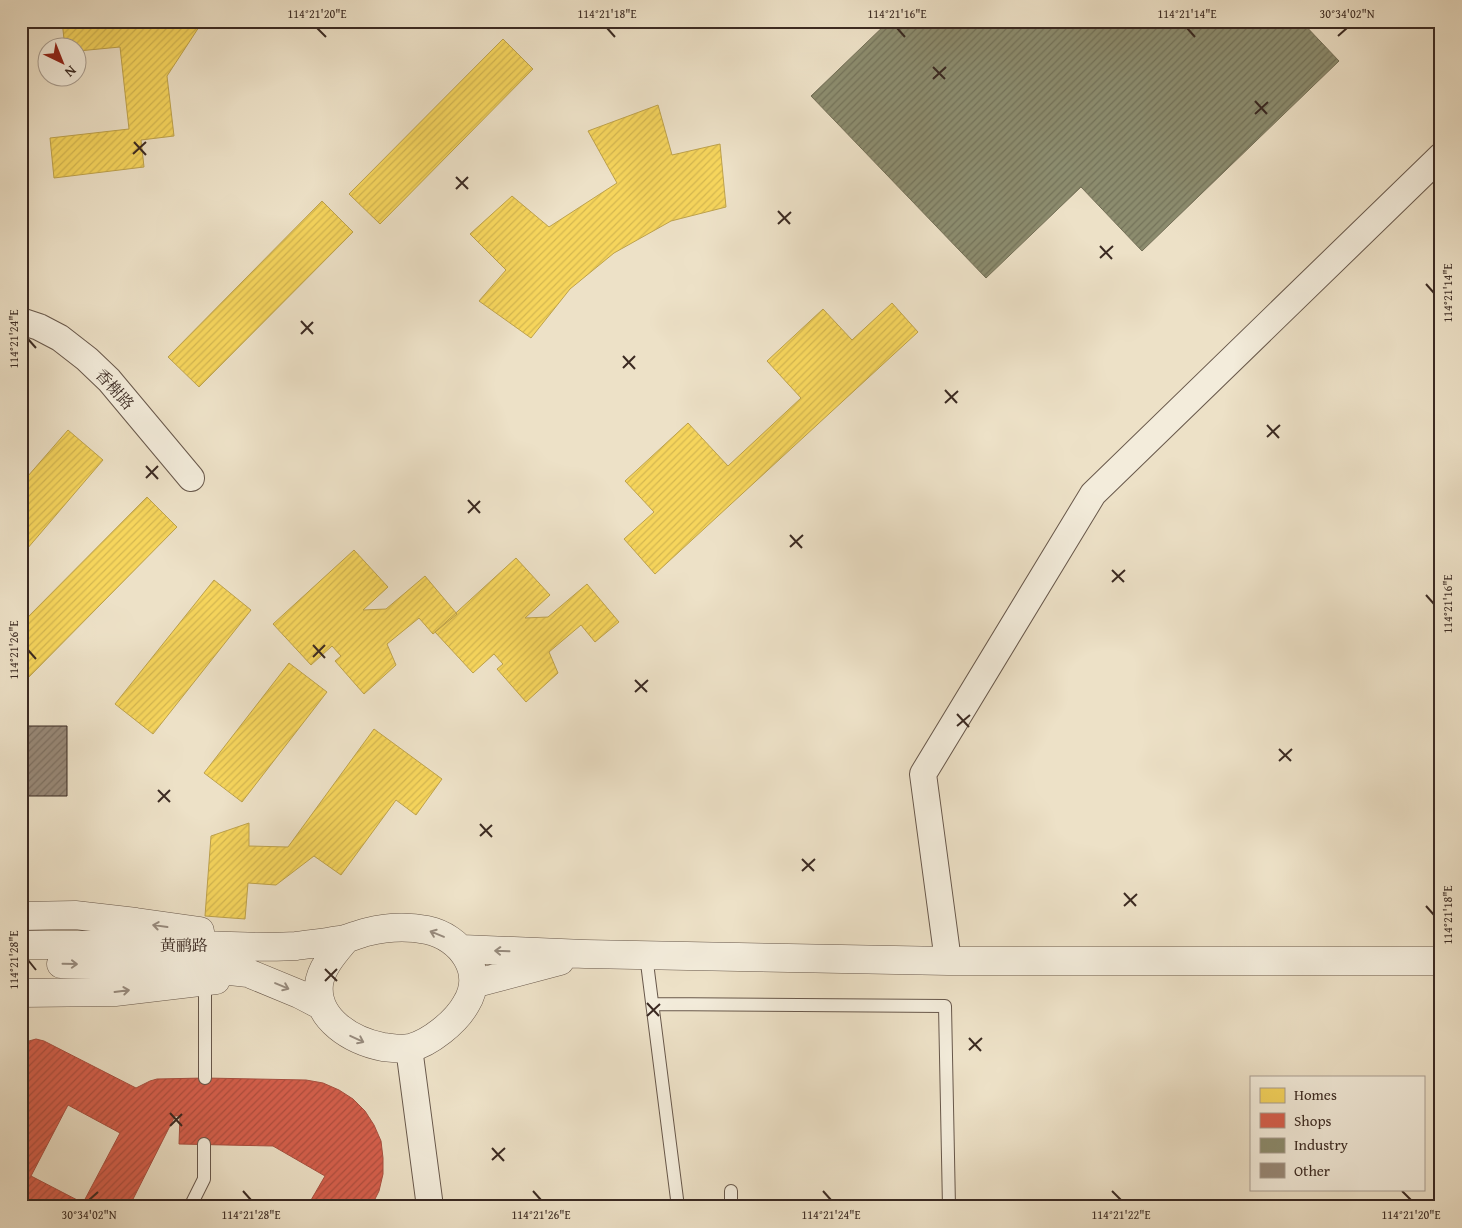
<svg xmlns="http://www.w3.org/2000/svg" width="1462" height="1228" font-family="'Gentium Book Plus','Noto Serif SC',serif">
<style>
.homes{fill:url(#homes-hatch);stroke:#bea24b}
.shops{fill:url(#shops-hatch);stroke:#a85040;fill-rule:evenodd}
.industry{fill:url(#industry-hatch);stroke:#746f57}
.building{fill:url(#building-hatch);stroke:#3b2a22}
.lines{fill:none;stroke-linecap:round;stroke-linejoin:round}
.service-casing{stroke:#68584b;stroke-width:14}
.minor-casing{stroke:#68584b;stroke-width:28}
.tertiary-casing{stroke:#68584b;stroke-width:29}
.service{stroke:#f3ecdb;stroke-width:12}
.minor{stroke:#f3ecdb;stroke-width:26}
.tertiary{stroke:#f3ecdb;stroke-width:28}
.oneway{stroke:#978b7e}
.ticks{fill:none;stroke:#3b2a22;stroke-width:2}
.labels{text-anchor:middle;stroke-width:5;stroke-linejoin:round;paint-order:stroke}
.street-label{font-size:16px;fill:#3b2a22;stroke:#f3ecdb}
.neatline{fill:none;stroke:#3b2a22;stroke-width:2}
.ticks-label{font-size:12px;text-anchor:middle;fill:#3b2a22}
</style>
<defs>
<pattern id="homes-hatch" width="6" height="6" patternUnits="userSpaceOnUse" patternTransform="scale(1.25)"><rect width="6" height="6" fill="#f6d55c"/><path d="M-1 1l2-2M0 6l6-6M5 7l2-2" fill="none" stroke="#d4b750"/></pattern>
<pattern id="shops-hatch" width="6" height="6" patternUnits="userSpaceOnUse" patternTransform="scale(1.25)"><rect width="6" height="6" fill="#d6604d"/><path d="M-1 1l2-2M0 6l6-6M5 7l2-2" fill="none" stroke="#af4f40"/></pattern>
<pattern id="industry-hatch" width="6" height="6" patternUnits="userSpaceOnUse" patternTransform="scale(1.25)"><rect width="6" height="6" fill="#8c8c6e"/><path d="M-1 1l2-2M0 6l6-6M5 7l2-2" fill="none" stroke="#74735a"/></pattern>
<pattern id="building-hatch" width="6" height="6" patternUnits="userSpaceOnUse" patternTransform="scale(1.25)"><rect width="6" height="6" fill="#988978"/><path d="M-1 1l2-2M0 6l6-6M5 7l2-2" fill="none" stroke="#7d7062"/></pattern>
</defs>
<rect width="100%" height="100%" fill="#ede1c7"/>
<filter id="stains"><feTurbulence type="fractalNoise" baseFrequency=".004" numOctaves="4"/><feColorMatrix values="0 0 0 0 .2 0 0 0 0 .09 0 0 0 0 .02 0 0 0 .5 -.17"/></filter>
<radialGradient id="worn" r=".72"><stop offset=".6" stop-color="#630" stop-opacity="0"/><stop offset="1" stop-color="#630" stop-opacity=".3"/></radialGradient>
<path class="homes" d="M62,21H199V27L167,76L174,136L141,140L144,167L54,178L50,138L129,129L120,47L78,51V48H65Z
M503,39L533,69L380,224L349,194Z
M658,105L672,155L720,144L726,207L671,221L614,253L570,289L531,338L479,301L506,270L470,234L512,196L549,227L617,183L588,131Z
M322,201L353,232L199,387L168,357Z
M892,303L918,332L655,574L624,539L654,512L625,481L688,423L728,466L801,398L767,361L823,309L852,340Z
M68,430L103,460L21,556V484Z
M147,497L177,527L24,682L21,680V624Z
M354,550L388,587L363,610L386,609L425,576L457,614L433,634L419,618L387,644L396,665L364,694L335,661L341,656L332,646L311,665L273,624Z
M516,558L550,595L525,618L548,617L587,584L619,622L595,642L581,625L549,652L558,673L526,702L497,669L503,664L494,654L473,673L435,632Z
M214,580L251,610L153,734L115,704Z
M289,663L327,692L242,802L204,773Z
M374,729L442,779L416,815L396,800L341,875L314,856L276,885L248,883L245,919L205,916L211,836L249,823V846L288,847Z"/>
<path class="shops" d="M36,1039L44,1041L136,1088L150,1081L157,1079L205,1078L306,1080L323,1083L339,1090L353,1099L365,1111L374,1125L381,1141L383,1158V1174L379,1191L371,1207H307L325,1176L273,1146L179,1144L180,1116H175L129,1207H21V1047L29,1041ZM68,1105L120,1133L83,1203L31,1176Z"/>
<path class="industry" d="M889,21H1301L1339,61L1142,251L1081,187L986,278L811,96Z"/>
<path class="building" d="M21,726H67V796H21Z"/>
<g class="lines">
<defs>
<path id="service" d="M646,955L678,1207
M653,1004L945,1006L949,1207
M205,1078V982
M731,1191V1207
M190,1207L204,1179V1144"/>
<path id="minor" d="M21,321L39,327L60,338L87,359L109,380L191,478
M948,961L923,774L1093,494L1441,156
M409,1048L430,1207"/>
<path id="tertiary" d="M21,916L75,915L136,922L200,931
M21,945C82,945 143,945 204,945C234,946 266,948 296,946C312,944 329,942 345,939C352,937 359,934 367,932C387,927 407,926 427,930C461,937 486,972 466,1004C456,1022 430,1043 410,1048C401,1050 392,1048 383,1047C353,1041 315,1020 319,984C321,967 336,951 346,939
M462,949L585,954L948,961H1441
M61,964L185,966L248,973L299,994L322,1006
M473,984L560,961
M21,993L115,992L216,980"/>
</defs>
<use href="#service" class="service-casing"/>
<use href="#minor" class="minor-casing"/>
<use href="#tertiary" class="tertiary-casing"/>
<use href="#service" class="service"/>
<use href="#minor" class="minor"/>
<use href="#tertiary" class="tertiary"/>
</g>
<defs><path id="oneway-shaft" d="M-6 0H5M1.5-3L5.5 0L1.5 3" fill="none" stroke-width="1.6" stroke-linecap="round" stroke-linejoin="round" transform="scale(1.25)"/></defs>
<g class="oneway">
<use href="#oneway-shaft" transform="translate(160 926) rotate(-172)"/>
<use href="#oneway-shaft" transform="translate(437 934) rotate(-158)"/>
<use href="#oneway-shaft" transform="translate(502 951) rotate(-178)"/>
<use href="#oneway-shaft" transform="translate(70 964) rotate(1)"/>
<use href="#oneway-shaft" transform="translate(282 986) rotate(23)"/>
<use href="#oneway-shaft" transform="translate(122 991) rotate(-7)"/>
<use href="#oneway-shaft" transform="translate(357 1039) rotate(25)"/>
</g>
<path class="ticks" d="M317,28L326,37M607,28L615,37M897,28L905,37M1187,28L1195,37M1338,36L1347,28M933,67L945,79M933,79L946,67M1255,101L1267,114M1255,114L1268,102M134,142L146,155M133,154L146,142M456,177L468,189M456,189L468,177M778,211L790,224M778,224L791,212M1100,246L1112,259M1100,258L1113,246M1426,284L1434,293M301,321L313,334M301,334L313,322M28,339L36,348M623,356L635,369M623,368L635,356M945,390L957,403M945,403L958,391M1267,425L1279,438M1267,437L1280,425M146,466L158,479M146,478L158,466M468,500L480,513M468,513L480,501M790,535L802,548M790,547L803,535M1112,570L1124,582M1112,582L1125,570M1426,595L1434,604M313,645L325,658M28,650L36,659M313,657L325,645M635,680L647,692M635,692L648,680M957,714L969,727M957,726L970,715M1279,749L1291,761M1279,761L1292,749M158,790L170,802M158,802L170,790M480,824L492,837M480,836L492,825M802,859L814,871M802,871L815,859M1124,893L1136,906M1124,906L1137,894M1426,906L1434,915M28,960L36,970M325,969L337,981M325,981L337,969M647,1003L659,1016M647,1016L660,1004M969,1038L981,1051M969,1050L982,1038M170,1113L182,1126M170,1126L182,1114M492,1148L504,1161M492,1160L505,1148M243,1191L251,1200M533,1191L541,1200M823,1191L831,1200M1112,1191L1121,1200M1402,1191L1411,1200M89,1200L98,1192"/>
<g class="labels">
<g class="street-label">
<text transform="translate(115 389) rotate(48)" y="6">香榭路</text>
<text x="184" y="951">黄鹂路</text>
</g>
</g>
<rect width="1462" height="1228" fill="none" stroke="#ede1c7" stroke-width="55"/>
<rect x="1250" y="1076" width="175" height="115" fill="#f3ecdb" stroke="#a99e91"/>
<rect x="1260" y="1088" width="25" height="15" fill="#f6d55c" stroke="#a99e91"/>
<text x="1294" y="1100" font-size="15" fill="#3b2a22">Homes</text>
<rect x="1260" y="1113" width="25" height="15" fill="#d6604d" stroke="#a99e91"/>
<text x="1294" y="1126" font-size="15" fill="#3b2a22">Shops</text>
<rect x="1260" y="1138" width="25" height="15" fill="#8c8c6e" stroke="#a99e91"/>
<text x="1294" y="1150" font-size="15" fill="#3b2a22">Industry</text>
<rect x="1260" y="1163" width="25" height="15" fill="#988978" stroke="#a99e91"/>
<text x="1294" y="1176" font-size="15" fill="#3b2a22">Other</text>
<g transform="translate(62 62) rotate(137)"><circle r="24" fill="#f3ecdb" stroke="#a99e91"/>
<path d="M0-4L9 19L0 12L-9 19Z" fill="#8f2418"/>
<text y="-8" font-size="14" font-weight="bold" text-anchor="middle" fill="#3b2a22">N</text>
</g>
<rect x="28" y="28" width="1406" height="1172" class="neatline"/>
<g class="ticks-label">
<text x="317" y="18">114°21'20"E</text>
<text x="607" y="18">114°21'18"E</text>
<text x="897" y="18">114°21'16"E</text>
<text x="1187" y="18">114°21'14"E</text>
<text x="1347" y="18">30°34'02"N</text>
<text transform="translate(1448 293) rotate(-90)" y="4">114°21'14"E</text>
<text transform="translate(14 339) rotate(-90)" y="4">114°21'24"E</text>
<text transform="translate(1448 604) rotate(-90)" y="4">114°21'16"E</text>
<text transform="translate(14 650) rotate(-90)" y="4">114°21'26"E</text>
<text transform="translate(1448 915) rotate(-90)" y="4">114°21'18"E</text>
<text transform="translate(14 960) rotate(-90)" y="4">114°21'28"E</text>
<text x="89" y="1219">30°34'02"N</text>
<text x="251" y="1219">114°21'28"E</text>
<text x="541" y="1219">114°21'26"E</text>
<text x="831" y="1219">114°21'24"E</text>
<text x="1121" y="1219">114°21'22"E</text>
<text x="1411" y="1219">114°21'20"E</text>
</g>
<rect width="100%" height="100%" filter="url(#stains)"/>
<rect width="100%" height="100%" fill="url(#worn)"/>
</svg>
